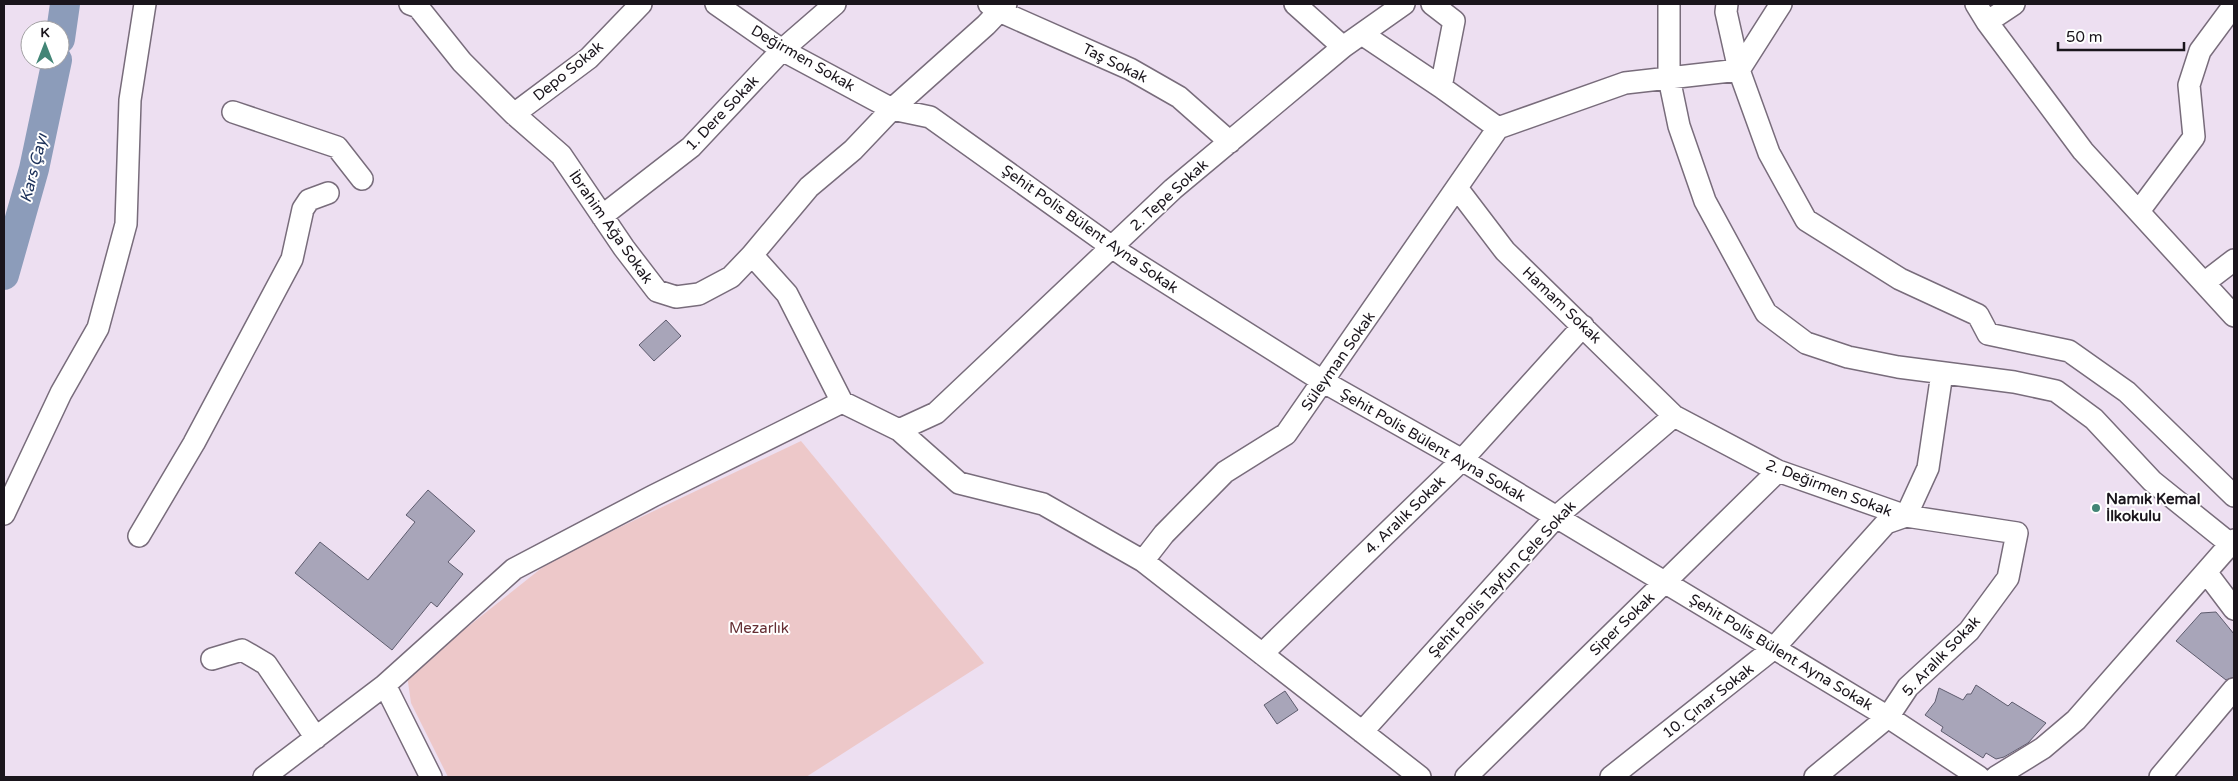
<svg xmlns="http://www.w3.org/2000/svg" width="2238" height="781" font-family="'Varela Round',sans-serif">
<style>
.green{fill:#edc8c9}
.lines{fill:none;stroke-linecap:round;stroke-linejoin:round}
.river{stroke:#8c9cba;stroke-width:30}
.building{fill:#a8a5b9;stroke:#5e5c6e}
.minor-casing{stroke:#786c7b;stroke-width:24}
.minor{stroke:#fff;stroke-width:21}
.poi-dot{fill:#428576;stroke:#fff;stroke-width:2}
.labels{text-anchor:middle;stroke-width:4;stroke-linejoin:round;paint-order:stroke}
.street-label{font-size:15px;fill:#1a151c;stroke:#fff}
.poi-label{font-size:15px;font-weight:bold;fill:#1a151c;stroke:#fff;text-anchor:start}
.park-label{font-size:15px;fill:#652e33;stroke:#fff}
.water-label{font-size:16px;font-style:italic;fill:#1c315a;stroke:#fff}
</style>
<rect width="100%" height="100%" fill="#eddff1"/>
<path class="green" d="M801,441L984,663L806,777H448L411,703L407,675L553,559Z"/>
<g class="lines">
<path class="river" d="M60,39L65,4
M4,275L34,169L57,60"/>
</g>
<path class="building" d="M666,320L681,336L654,361L639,345Z
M428,490L475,531L448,562L463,574L437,607L431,602L392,650L295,573L320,542L368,580L415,522L406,515Z
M2216,612L2234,634V677L2226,680L2176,641L2201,613Z
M1976,685L2008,706L2012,702L2046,723L2028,743L2004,757L1996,759L1986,753L1983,758L1941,731L1943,727L1925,715L1935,702L1939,688L1963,700L1967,694H1971Z
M1285,691L1298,710L1277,724L1264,705Z"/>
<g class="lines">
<defs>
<path id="minor" d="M410,4L418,7L462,62L514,114L561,155L624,248L657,291L676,297L699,294L731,277L752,255L787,294L842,402
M716,4L782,50L892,109L930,117L1126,257L1324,382L1462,460L1888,717L1979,777
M989,4L999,11L1130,69L1179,97L1230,142
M1295,4L1343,47
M1432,4L1454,21L1441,87L1498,128L1625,83L1739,70
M1669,4V78L1679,126L1705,201L1766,313L1806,343L1848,357L1898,367L2014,382L2056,391L2094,419L2152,481L2234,547
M1727,4L1726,12L1739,70L1769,153L1806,220L1900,279L1978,315L1988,334L2069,351L2127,392L2234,496
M1976,4L1987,22L2083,151L2234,316
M1987,22L2014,4
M1362,34L1441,87
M1739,70L1781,4
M233,112L337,147L362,179
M514,114L589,58L641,4
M1457,188L1505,251L1674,416L1778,471L1906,516L2017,533L2008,578L1969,631L1908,687L1888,717L1815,777
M2139,211L2194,137L2189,85L2200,51L2234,5
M602,216L691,147L782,50L835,4
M752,255L809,187L853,150L892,109L986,25L1006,4
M2204,283L2234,260
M842,402L899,430L936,413L1173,189L1343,47L1404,4
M899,430L959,483L1043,504L1143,561L1420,777
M4,514L61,393L98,328L126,224L130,100L145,4
M1906,516L1928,468L1942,373
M139,536L194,443L292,259L303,209L309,200L328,193
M1143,561L1164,534L1225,472L1286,434L1498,128
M2206,572L2234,609
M1262,654L1462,460L1583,326
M212,659L242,650L266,664L316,738
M1362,732L1556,517L1674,416
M264,777L385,685
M431,777L385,685L514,569L653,496L842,402
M1466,777L1778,471
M1611,777L1774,648L1886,523L1906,516
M1996,777L2043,748L2076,720L2234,540
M2160,777L2234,689"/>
</defs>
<use href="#minor" class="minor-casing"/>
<use href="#minor" class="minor"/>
</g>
<circle class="poi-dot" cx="2096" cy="508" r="5"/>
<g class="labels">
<g class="street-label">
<text transform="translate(803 58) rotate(30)" y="5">Değirmen Sokak</text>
<text transform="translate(1115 63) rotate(26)" y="5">Taş Sokak</text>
<text transform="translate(568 71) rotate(-39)" y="5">Depo Sokak</text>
<text transform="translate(722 113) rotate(-46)" y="5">1. Dere Sokak</text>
<text transform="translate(1169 195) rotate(-42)" y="5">2. Tepe Sokak</text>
<text transform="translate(611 227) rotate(55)" y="5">İbrahim Ağa Sokak</text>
<text transform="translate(1090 229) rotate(35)" y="5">Şehit Polis Bülent Ayna Sokak</text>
<text transform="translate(1562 305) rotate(44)" y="5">Hamam Sokak</text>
<text transform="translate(1338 361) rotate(-55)" y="5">Süleyman Sokak</text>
<text transform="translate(1433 445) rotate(30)" y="5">Şehit Polis Bülent Ayna Sokak</text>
<text transform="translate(1829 488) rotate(21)" y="5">2. Değirmen Sokak</text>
<text transform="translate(1405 515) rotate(-44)" y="5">4. Aralık Sokak</text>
<text transform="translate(1502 579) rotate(-47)" y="5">Şehit Polis Tayfun Çele Sokak</text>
<text transform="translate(1622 624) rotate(-44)" y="5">Siper Sokak</text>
<text transform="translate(1781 652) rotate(31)" y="5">Şehit Polis Bülent Ayna Sokak</text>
<text transform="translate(1941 656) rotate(-46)" y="5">5. Aralık Sokak</text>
<text transform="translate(1708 701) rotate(-38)" y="5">10. Çınar Sokak</text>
</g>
<g class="poi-label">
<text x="2106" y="504">Namık Kemal<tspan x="2106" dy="17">İlkokulu</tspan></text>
</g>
<g class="park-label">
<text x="759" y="633">Mezarlık</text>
</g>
<g class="water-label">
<text transform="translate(33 168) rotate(-76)" y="6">Kars Çayı</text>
</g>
</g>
<rect width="2238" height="781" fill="none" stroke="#1a151c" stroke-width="10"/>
<g transform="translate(45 45)"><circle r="24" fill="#ffffff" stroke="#a3a1a4"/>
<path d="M0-4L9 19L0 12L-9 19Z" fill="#428576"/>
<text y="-8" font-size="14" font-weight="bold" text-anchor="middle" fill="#1a151c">K</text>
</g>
<path d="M2058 42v8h126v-8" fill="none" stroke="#1a151c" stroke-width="2.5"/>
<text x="2066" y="42" font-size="15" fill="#1a151c" stroke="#ffffff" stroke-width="4" paint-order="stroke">50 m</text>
</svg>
